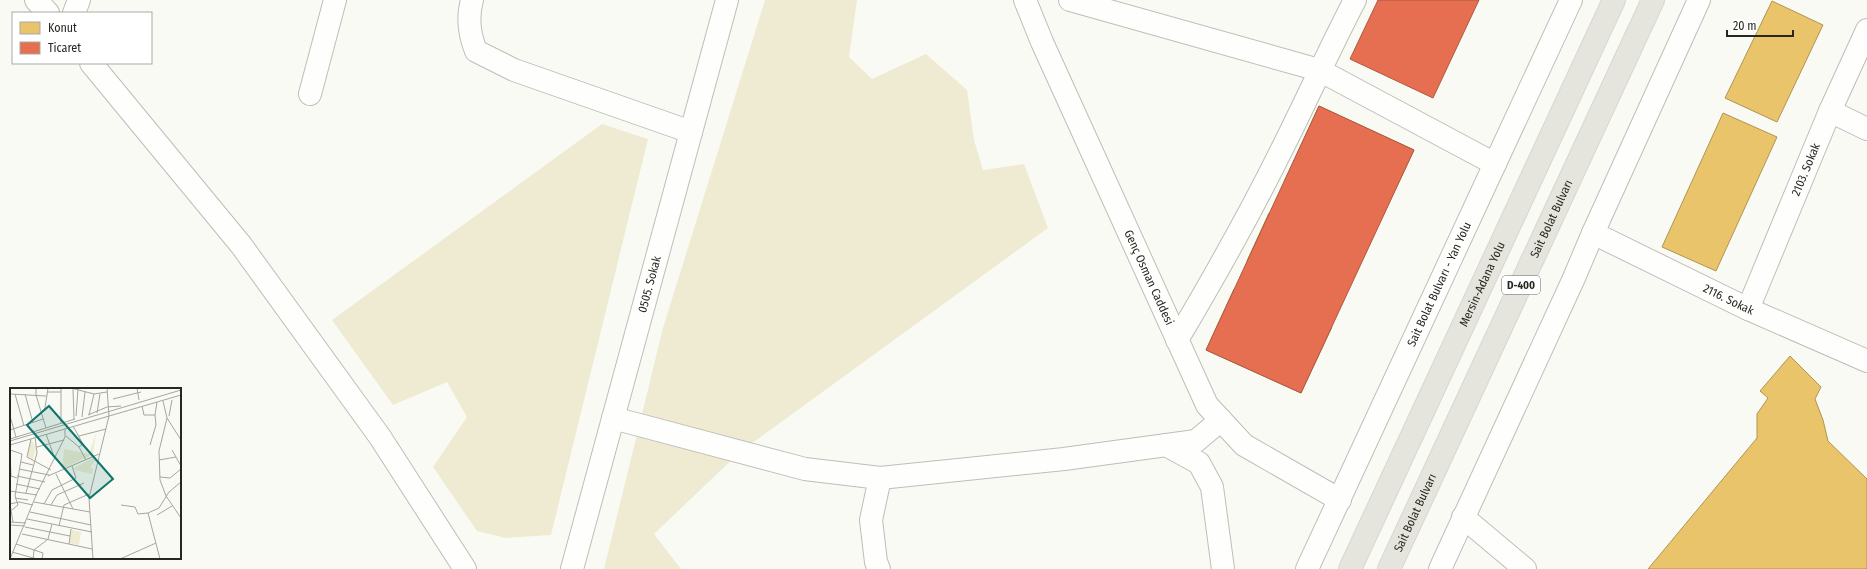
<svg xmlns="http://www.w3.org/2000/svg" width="1867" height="569" font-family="'Fira Sans Condensed',sans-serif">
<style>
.green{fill:#eeebd2}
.homes{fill:#e9c46a;stroke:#af9554}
.shops{fill:#e76f51;stroke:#ad5943}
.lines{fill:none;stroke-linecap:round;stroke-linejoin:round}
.minor-casing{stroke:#bebeb9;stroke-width:24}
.tertiary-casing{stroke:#bebeb9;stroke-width:24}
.trunk-casing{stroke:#d6d6d3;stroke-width:24}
.minor{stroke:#fefefd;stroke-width:22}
.tertiary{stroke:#fefefd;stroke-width:22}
.trunk{stroke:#e5e4dd;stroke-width:22}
.labels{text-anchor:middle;stroke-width:4;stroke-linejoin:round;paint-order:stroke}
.shield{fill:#fff;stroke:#686864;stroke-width:1}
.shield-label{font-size:11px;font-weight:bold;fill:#272722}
.street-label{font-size:12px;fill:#272722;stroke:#fff}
.inset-road{fill:none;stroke:#a6a6a0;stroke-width:1}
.view{fill:#0f766e;fill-opacity:0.15;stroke:#0f766e;stroke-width:2}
.inset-edge{fill:none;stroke:#272722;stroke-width:2}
</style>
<rect width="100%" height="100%" fill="#fafaf4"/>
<path class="green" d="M765,0H857L849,57L872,79L926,54L967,90L974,140L983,170L1024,164L1048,228L740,452L654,534L681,569H604L663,328Z
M602,124L648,139L551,535L506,538L477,531L433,467L467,417L447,382L393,405L332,320Z"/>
<path class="homes" d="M1772,1L1823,25L1777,122L1725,98Z
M1319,106L1414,150L1380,222L1285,180Z
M1723,113L1777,137L1716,271L1662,247Z
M1269,213L1332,236L1337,247L1334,266L1321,282L1311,289L1247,261Z
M1234,289L1332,327L1301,393L1206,350Z
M1790,356L1821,387L1815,399L1823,420L1828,441L1867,479V569H1648L1757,438V414L1768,398L1760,391Z"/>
<path class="shops" d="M1378,0H1479L1433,98L1350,59Z
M1319,106L1414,150L1301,393L1206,350Z"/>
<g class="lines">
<defs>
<g id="minor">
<path d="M36,0L48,13"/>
<path d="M472,0C467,18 469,34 476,51L514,70L691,132"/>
<path d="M1070,0L1319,70L1495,164"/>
<path d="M74,13L79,0"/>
<path d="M91,63L241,245L380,437L465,569"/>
<path d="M310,94L335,0"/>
<path d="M1830,111L1867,129"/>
<path id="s1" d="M1593,233L1748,309L1867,361"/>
<path id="s2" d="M1748,309L1830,111L1867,30"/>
<path d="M1177,340C1215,276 1251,212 1284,145C1308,97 1330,48 1355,0"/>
<path d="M613,418L805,469L880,478L1064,459L1196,441L1221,420"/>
<path d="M1166,445L1199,463L1212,487L1223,569"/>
<path d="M1463,517L1525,569"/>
<path id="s3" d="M572,569L727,0"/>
<path d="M879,569L876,562L871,520L880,478"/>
</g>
<g id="tertiary">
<path id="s4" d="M1025,0L1042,42L1207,405L1244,445L1340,500"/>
<path id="s5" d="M1307,569L1571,0"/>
<path d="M1440,569L1574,278L1593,233L1699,0"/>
</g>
<g id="trunk">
<path id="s6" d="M1350,569L1614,0"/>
<path id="s7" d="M1389,569L1653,0"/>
</g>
</defs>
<use href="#minor" class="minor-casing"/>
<use href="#tertiary" class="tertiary-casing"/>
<use href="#trunk" class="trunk-casing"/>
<use href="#minor" class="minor"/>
<use href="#tertiary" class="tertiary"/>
<use href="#trunk" class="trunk"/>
</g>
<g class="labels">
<rect class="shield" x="1502" y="276" width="38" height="18" rx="3"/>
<g class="shield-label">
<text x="1521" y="289">D-400</text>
</g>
<g class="street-label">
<text dy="4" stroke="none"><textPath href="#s2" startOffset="151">2103. Sokak</textPath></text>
<text dy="4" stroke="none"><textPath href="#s7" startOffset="386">Sait Bolat Bulvarı</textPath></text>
<text dy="4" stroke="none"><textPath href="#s4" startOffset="304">Genç Osman Caddesi</textPath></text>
<text dy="4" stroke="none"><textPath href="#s3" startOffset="295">0505. Sokak</textPath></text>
<text dy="4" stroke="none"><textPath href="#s6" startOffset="314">Mersin-Adana Yolu</textPath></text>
<text dy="4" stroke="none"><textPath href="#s5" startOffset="314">Sait Bolat Bulvarı - Yan Yolu</textPath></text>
<text dy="4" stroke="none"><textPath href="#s1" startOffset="151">2116. Sokak</textPath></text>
<text dy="4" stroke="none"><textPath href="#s7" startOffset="62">Sait Bolat Bulvarı</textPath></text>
</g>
</g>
<g transform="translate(10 388)">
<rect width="171" height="171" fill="#fafaf4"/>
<path d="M86,45L83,66L52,81L54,61L79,66ZM21,52L26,59L23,72L17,68ZM83,70L85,73L80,79L83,81L82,86L65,82L64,80ZM62,142L71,144L69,157L59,155Z" fill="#eeebd2"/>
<path class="inset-road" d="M26,0V7L36,40M61,0L84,6L97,4M127,0L129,12M63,1L64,31M37,4H51M0,6L36,8M5,6L14,38M15,6L23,35M103,11L131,4M153,13L157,30L171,52M132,18L134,27H145L146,37L140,57M31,24L35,20L38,0M87,25L90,6M78,27L97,19L111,18M79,27L84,6M145,27L147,14M0,28L6,49M66,28L68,1M159,28L162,12M72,29L75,4M157,30L149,63L150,92L156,108L171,130M51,35V0M63,38L73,56L69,59M0,42L33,31M36,46L45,71M56,48L69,59L76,72M69,48L96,41M0,51L65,31M21,51L17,69L41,82M0,53L171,2M0,57L171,7M27,59L54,52M0,62L12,66L5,108L8,117L2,122M162,62L171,78M0,64L1,88L7,90M149,72L166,69M11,74L23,77M9,81L39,87M46,86L63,121M7,88L35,94M38,88L89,66M150,89L160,90L171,81M6,96L30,101M0,103L27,107M16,105L27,65L25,49M5,110L18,112M24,114L80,124M0,116L9,114L23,117M0,116L3,134M34,116L42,102L66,90L62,78M41,117L47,107L74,95M111,117L125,119L128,126L138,125M20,124L81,137M147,127L162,118M17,131L82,144M0,134L16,135M0,137L15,138M49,138L54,117L79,106M15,139L60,148M12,146L82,161M38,151L42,136M6,156L33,165L32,171M59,156L61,141M2,164L27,171M0,171L27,105L55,49V41M23,171L24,162L37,152M83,171L79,110L99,28L97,0M110,171L146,155M150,171L138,125L149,120L159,104L171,94"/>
<path class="view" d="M39,18L103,91L80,110L17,37Z"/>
<rect width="171" height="171" class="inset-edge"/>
</g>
<rect x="12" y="12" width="140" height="52" fill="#ffffff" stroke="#a9a9a7"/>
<rect x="20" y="22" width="20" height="12" fill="#e9c46a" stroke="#a9a9a7"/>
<text x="48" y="32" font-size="12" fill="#272722">Konut</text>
<rect x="20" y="42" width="20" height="12" fill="#e76f51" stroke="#a9a9a7"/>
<text x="48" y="52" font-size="12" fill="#272722">Ticaret</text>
<path d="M1727 30v6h66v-6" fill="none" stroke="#272722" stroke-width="2"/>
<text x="1733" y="30" font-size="12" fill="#272722" stroke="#ffffff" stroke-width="3" paint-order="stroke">20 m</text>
</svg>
